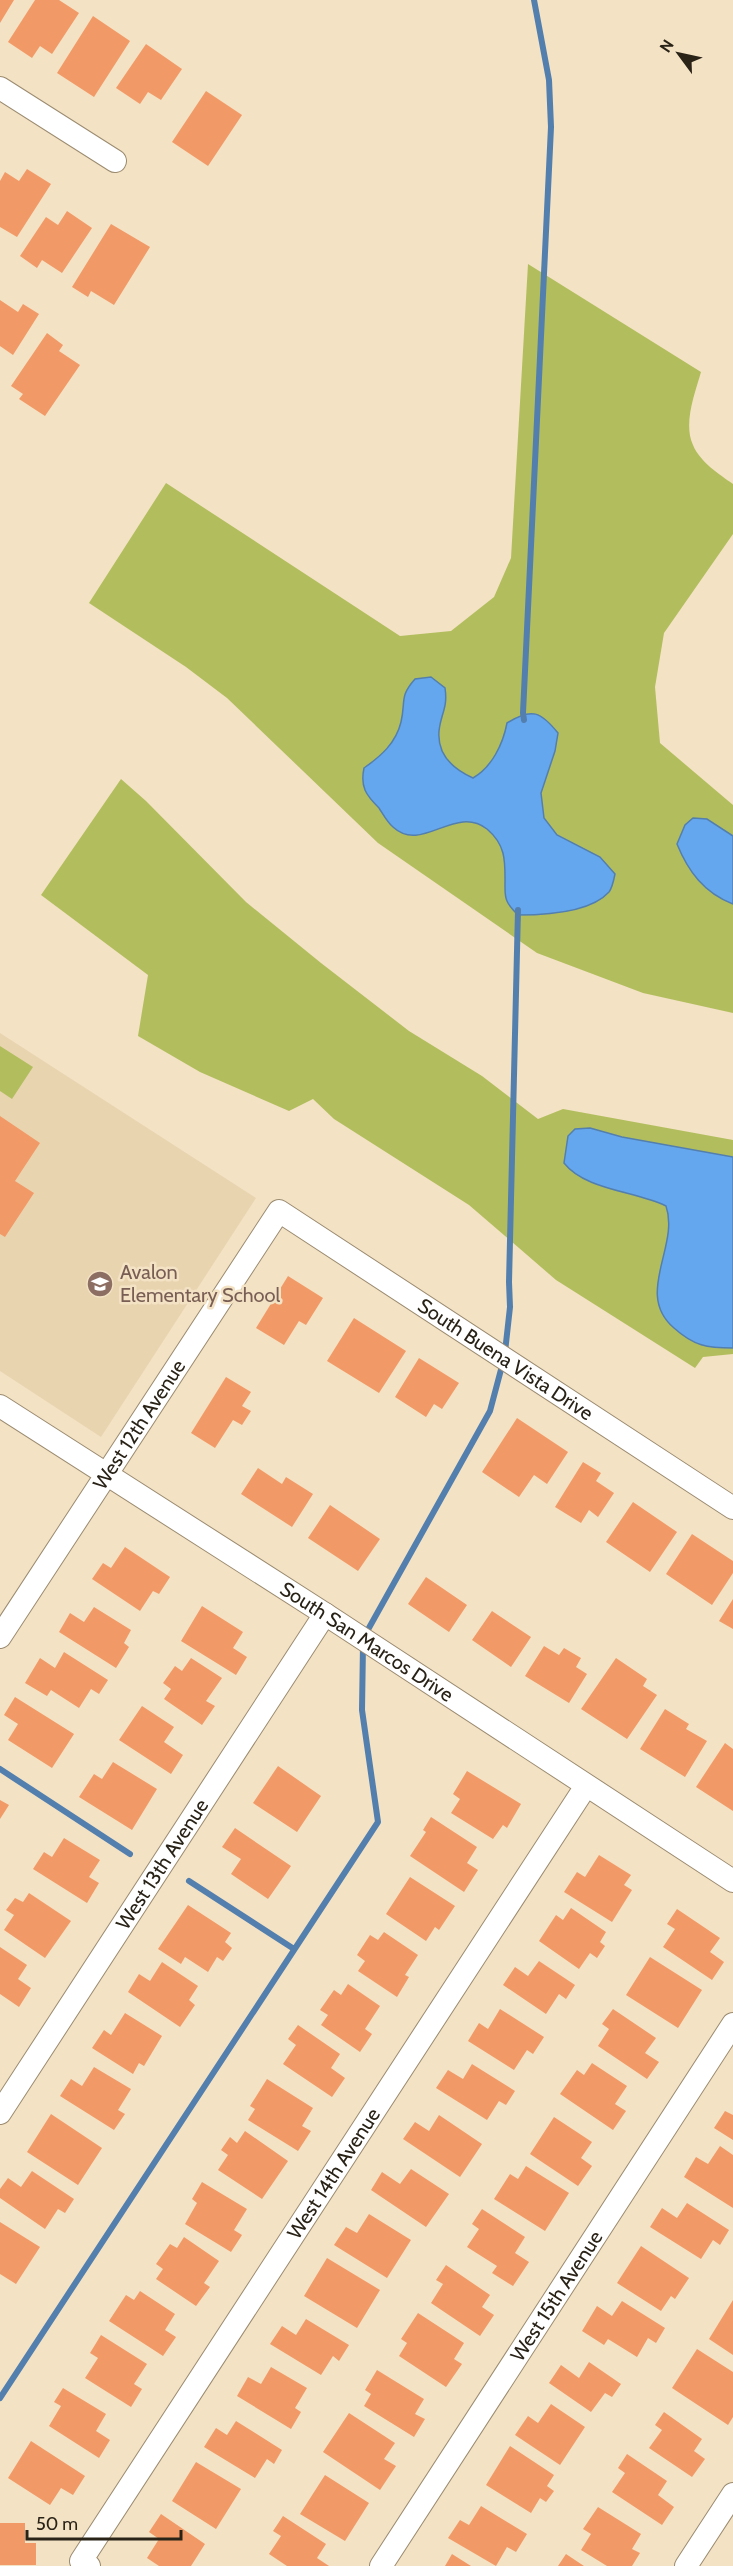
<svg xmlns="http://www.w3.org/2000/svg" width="733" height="2566" font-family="Cabin,sans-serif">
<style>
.built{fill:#e9d4b0}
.green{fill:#b2be5d}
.water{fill:#65a7ee;stroke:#537fae;stroke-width:1.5}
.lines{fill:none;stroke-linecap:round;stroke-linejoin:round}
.stream{stroke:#537fae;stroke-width:6}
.building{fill:#f29a67}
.minor-casing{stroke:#9b8b70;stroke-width:24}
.minor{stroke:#fff;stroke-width:22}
.labels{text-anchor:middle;stroke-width:5;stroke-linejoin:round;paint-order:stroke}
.education-label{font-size:20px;fill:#785e54;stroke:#f3e2c4;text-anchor:start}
.street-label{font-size:20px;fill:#292217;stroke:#f3e2c4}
</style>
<rect width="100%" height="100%" fill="#f3e2c4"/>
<path class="built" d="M0,1033L256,1198L101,1437L0,1371Z"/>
<path class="green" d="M528,264L701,372C695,393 683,424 693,445C700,462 719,474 733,484V534L664,633L655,687L660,743L733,805V1013L643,993L537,953L378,843L227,698L186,667L89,603L166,483L400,636L451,631L494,597L511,558Z
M121,779L146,801L246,902L321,963L409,1031L482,1076L538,1119L563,1109L733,1140V1354L703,1357L695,1368L556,1280L469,1205L334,1119L313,1099L289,1111L200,1072L138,1036L148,975L41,895Z
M0,1046L33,1067L12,1099L0,1091Z"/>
<path class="water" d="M431,677L445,688C448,708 441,713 439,731C437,755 453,769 473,778C492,767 503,744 507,723C532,707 541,712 558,733L555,751L541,793L544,818L557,835L600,857L615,874C614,879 612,888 609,892C590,913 544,915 518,915C514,911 509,906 507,901C505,897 505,892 505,887C505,863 507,846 487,829C455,804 422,854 393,827C387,822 383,814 379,808C366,795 360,787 364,768C381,756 396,743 401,722C406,701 399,697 415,679Z
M693,818L707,819L733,836V904C704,893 688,871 677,844L685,825Z
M590,1128L622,1137L733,1157V1348C707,1348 694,1346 674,1328C634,1294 680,1246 666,1206C635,1191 585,1190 564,1163L568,1136L575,1129Z"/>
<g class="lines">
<path class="stream" d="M524,720L523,713L551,127L549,80L534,0
M505,1352L510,1307L509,1282L518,910
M365,1635L490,1411L503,1362
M0,1769L130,1854
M189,1881L294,1949
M0,2398L378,1822L362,1710L363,1645"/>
</g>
<path class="building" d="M0,0H14L0,23Z
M35,0H59L79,13L52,54L40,46L32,58L8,42Z
M93,16L130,41L94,97L57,73Z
M146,44L182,69L161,100L148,92L140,104L116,88Z
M206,91L242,115L208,166L172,142Z
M27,169L51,184L17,237L0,227V181L5,172L19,181Z
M67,211L92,228L62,273L42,260L37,268L20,256L46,217L58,225Z
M111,224L150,247L114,305L91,291L88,297L72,287Z
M0,300L18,312L23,304L39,314L13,355L0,346Z
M47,333L63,345L59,351L80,365L45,416L19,399L23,394L11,386Z
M0,1116L40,1143L15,1181L34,1193L5,1237L0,1234Z
M288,1276L323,1298L306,1325L299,1321L284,1345L256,1328Z
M354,1318L406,1351L379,1393L327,1361Z
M419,1358L459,1383L442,1409L434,1404L426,1417L395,1397Z
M226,1377L251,1392L242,1406L251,1411L242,1425L233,1420L215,1448L191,1433Z
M517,1418L568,1452L547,1484L534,1475L519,1497L482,1472Z
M583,1462L601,1473L596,1481L614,1493L598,1517L589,1510L581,1523L555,1507Z
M258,1468L282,1484L286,1477L313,1494L292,1527L241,1494Z
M633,1502L677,1532L650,1572L606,1542Z
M330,1505L380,1539L358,1571L308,1538Z
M692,1534L733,1561V1573L712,1605L666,1574Z
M125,1547L170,1577L159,1594L153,1591L140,1611L92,1579L103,1563L111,1568Z
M426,1577L467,1605L449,1632L408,1604Z
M733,1599V1629L719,1621Z
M202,1606L243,1632L233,1648L247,1657L236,1675L181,1641Z
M94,1607L131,1630L124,1643L129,1647L116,1668L59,1632L70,1613L84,1622Z
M492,1611L531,1637L511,1667L472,1640Z
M544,1646L559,1655L564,1648L581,1658L576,1667L587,1674L569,1703L525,1676Z
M64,1652L108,1680L99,1694L91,1689L79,1708L51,1690L47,1696L25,1683L40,1658L55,1668Z
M191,1658L222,1678L206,1701L215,1706L202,1725L164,1699L171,1689L163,1683L175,1666L182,1671Z
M616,1658L647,1679L643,1686L657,1695L627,1739L581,1709Z
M15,1697L74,1734L52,1768L8,1740L18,1724L4,1715Z
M142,1706L174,1727L164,1742L183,1755L171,1774L119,1740Z
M665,1709L689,1724L686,1729L707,1741L685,1777L640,1749Z
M725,1743L733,1749V1811L696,1787Z
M113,1762L157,1789L132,1830L79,1797L94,1774L102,1779Z
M278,1766L321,1796L297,1832L253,1803Z
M467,1771L521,1804L507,1828L503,1825L493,1839L451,1813L460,1799L453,1794Z
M0,1800L9,1805L0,1819Z
M431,1817L477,1847L467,1863L478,1870L464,1892L410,1856L426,1832L423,1830Z
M235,1828L291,1866L268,1899L231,1874L241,1859L222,1847Z
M64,1838L100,1860L89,1877L99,1883L87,1903L33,1869L44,1852L52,1857Z
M599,1855L631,1875L624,1885L632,1890L612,1922L564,1892L577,1872L585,1877Z
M410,1877L455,1906L439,1930L435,1927L426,1941L386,1914Z
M29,1893L71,1921L45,1958L4,1930L14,1915L6,1910L15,1898L23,1902Z
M188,1905L231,1933L225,1942L232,1948L223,1961L217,1957L208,1972L185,1957L181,1964L158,1949Z
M571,1908L606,1932L600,1942L605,1946L597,1958L590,1953L579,1969L539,1941L556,1915L563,1920Z
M677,1909L720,1938L710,1952L724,1962L712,1980L663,1947L675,1929L667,1924Z
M384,1932L418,1955L405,1975L409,1977L397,1997L358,1971L365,1961L357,1955L370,1935L378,1940Z
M0,1947L27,1965L18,1979L31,1988L19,2007L0,1994Z
M650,1957L702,1990L678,2028L626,1995Z
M539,1961L575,1985L566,1999L559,1994L546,2014L503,1985L515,1967L528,1976Z
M162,1962L198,1986L189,2000L195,2005L180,2027L128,1992L139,1974L150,1981Z
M348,1984L380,2006L365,2029L372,2034L360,2052L321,2025L328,2015L320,2010L334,1990L341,1995Z
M500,2009L544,2037L533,2054L527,2050L514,2070L468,2041L479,2023L488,2029Z
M613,2009L656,2038L645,2053L659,2062L647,2079L598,2046L609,2029L602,2024Z
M125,2013L162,2036L144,2066L139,2063L133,2074L92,2048L104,2030L111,2035Z
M298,2025L340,2054L331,2068L345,2078L332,2097L283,2064L296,2045L288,2039Z
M592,2063L627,2086L615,2104L626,2111L613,2130L560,2094L577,2070L584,2075Z
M472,2064L515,2091L506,2105L499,2101L487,2120L436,2088L448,2070L463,2079Z
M94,2067L131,2089L118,2110L125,2114L114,2130L60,2096L71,2079L82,2086Z
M267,2079L313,2108L302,2126L311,2131L298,2151L248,2120L255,2109L250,2106Z
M725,2111L733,2115V2140L714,2128Z
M51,2114L102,2148L78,2185L27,2152Z
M439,2115L482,2144L460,2177L403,2139L415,2122L429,2131Z
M554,2117L592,2142L581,2158L592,2166L578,2186L530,2154Z
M245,2131L288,2161L262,2199L218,2170L228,2155L221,2150L230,2137L237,2143Z
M720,2146L733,2155V2208L684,2177L696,2157L708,2164Z
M526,2166L569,2193L545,2231L494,2199L510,2174L518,2179Z
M411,2169L449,2194L426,2227L371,2190L382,2172L400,2184Z
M32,2171L74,2199L65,2213L58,2209L45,2229L0,2198V2189L8,2178L21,2187Z
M202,2182L247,2209L234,2230L242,2235L231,2252L185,2224L197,2203L192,2199Z
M687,2203L729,2230L720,2245L713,2240L701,2259L650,2227L662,2208L677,2218Z
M482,2209L525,2237L515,2253L529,2262L513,2286L492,2273L497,2266L467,2247L479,2229L472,2224Z
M369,2214L411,2240L387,2278L334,2245L346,2227L357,2233Z
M0,2222L40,2247L16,2284L0,2274Z
M184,2237L219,2261L204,2283L210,2287L196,2306L156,2279L163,2269L156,2264L170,2244L177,2248Z
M641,2246L689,2278L675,2299L671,2296L661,2311L617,2283Z
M327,2258L380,2290L357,2328L304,2296Z
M446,2265L490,2295L482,2307L494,2315L480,2336L431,2303L443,2284L436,2280Z
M140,2291L175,2314L165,2330L176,2337L163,2356L109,2321L126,2295L134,2300Z
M733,2300V2355L709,2339Z
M622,2301L665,2328L656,2343L648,2338L637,2357L608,2339L604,2345L582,2331L597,2306L612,2316Z
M418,2313L464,2343L454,2359L462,2364L446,2387L399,2356L407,2343L401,2339Z
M306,2319L349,2345L339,2361L333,2356L321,2375L270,2344L282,2326L296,2335Z
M101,2335L147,2364L134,2384L142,2389L131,2407L85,2378L98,2358L90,2353Z
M697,2349L733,2372V2417L728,2425L672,2388Z
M589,2362L621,2384L612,2397L605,2393L591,2412L549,2383L561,2365L579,2378Z
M271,2367L307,2388L295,2408L301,2412L291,2429L237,2396L248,2377L261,2384Z
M377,2370L424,2399L415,2414L425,2419L414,2437L364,2406L371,2394L365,2390Z
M63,2388L106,2414L96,2431L110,2440L99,2458L49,2426L61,2406L54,2402Z
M551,2404L585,2427L560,2465L515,2435L528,2416L538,2423Z
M664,2412L702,2439L694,2451L705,2459L692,2477L649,2448L662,2430L655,2425Z
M349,2413L395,2443L384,2459L396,2466L380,2490L323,2452Z
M236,2421L282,2450L274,2464L267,2459L255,2478L204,2447L216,2428L227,2435Z
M31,2441L85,2476L73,2495L61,2488L50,2505L8,2478Z
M510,2446L554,2475L547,2486L554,2491L546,2502L540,2498L531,2513L486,2485Z
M627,2454L667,2481L658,2495L674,2507L662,2525L612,2492L625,2473L618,2468Z
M196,2462L241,2489L216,2529L172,2501Z
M325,2475L369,2503L345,2541L300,2514Z
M481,2506L527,2534L516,2552L507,2547L496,2566L448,2538L460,2520L469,2525Z
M598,2507L641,2534L632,2549L640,2553L632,2566H607L581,2550L591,2534L583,2529Z
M161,2514L205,2544L191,2566H159L147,2558L159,2539L149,2532Z
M283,2516L326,2544L317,2558L329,2566H287L269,2554L281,2536L273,2531Z
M0,2523H25V2543H36V2565H0Z
M452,2554L471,2566H445Z
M566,2554L584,2566H558Z"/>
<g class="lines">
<defs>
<g id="minor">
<path d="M0,88L115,161"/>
<path id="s1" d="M0,1406L325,1614L733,1881"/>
<path id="s2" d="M0,1637L279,1211L733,1508"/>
<path id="s3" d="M0,2113L325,1614"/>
<path id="s4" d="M89,2566L81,2561L586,1786"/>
<path id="s5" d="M381,2566L733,2024"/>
<path d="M686,2566L733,2494"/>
</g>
</defs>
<use href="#minor" class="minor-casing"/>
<use href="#minor" class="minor"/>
</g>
<defs>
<symbol id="school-disc" viewBox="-11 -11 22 22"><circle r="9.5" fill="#8d6e63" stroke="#f3e2c4"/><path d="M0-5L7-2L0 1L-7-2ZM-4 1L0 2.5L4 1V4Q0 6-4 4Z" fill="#fff"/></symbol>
</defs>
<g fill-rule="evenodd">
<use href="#school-disc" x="85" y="1269" width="30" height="30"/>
</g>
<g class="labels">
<g class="education-label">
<text x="120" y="1279">Avalon<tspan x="120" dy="23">Elementary School</tspan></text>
</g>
<g class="street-label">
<text dy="7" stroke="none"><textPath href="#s2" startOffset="780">South Buena Vista Drive</textPath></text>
<text dy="7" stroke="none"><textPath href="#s2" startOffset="254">West 12th Avenue</textPath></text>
<text dy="7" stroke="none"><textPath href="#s1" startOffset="436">South San Marcos Drive</textPath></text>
<text dy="7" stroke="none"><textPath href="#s3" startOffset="297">West 13th Avenue</textPath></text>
<text dy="7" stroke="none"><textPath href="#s4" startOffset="472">West 14th Avenue</textPath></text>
<text dy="7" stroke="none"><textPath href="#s5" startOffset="322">West 15th Avenue</textPath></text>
</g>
</g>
<g transform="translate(679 54) rotate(303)" stroke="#f3e2c4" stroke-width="4.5" paint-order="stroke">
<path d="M0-4.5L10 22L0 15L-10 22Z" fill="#292217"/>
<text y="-9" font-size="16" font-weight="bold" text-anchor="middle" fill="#292217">N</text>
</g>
<path d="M27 2530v9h154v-9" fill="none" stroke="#292217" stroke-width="3"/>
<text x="36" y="2530" font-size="18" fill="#292217" stroke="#f3e2c4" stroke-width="4.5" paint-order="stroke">50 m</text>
</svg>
